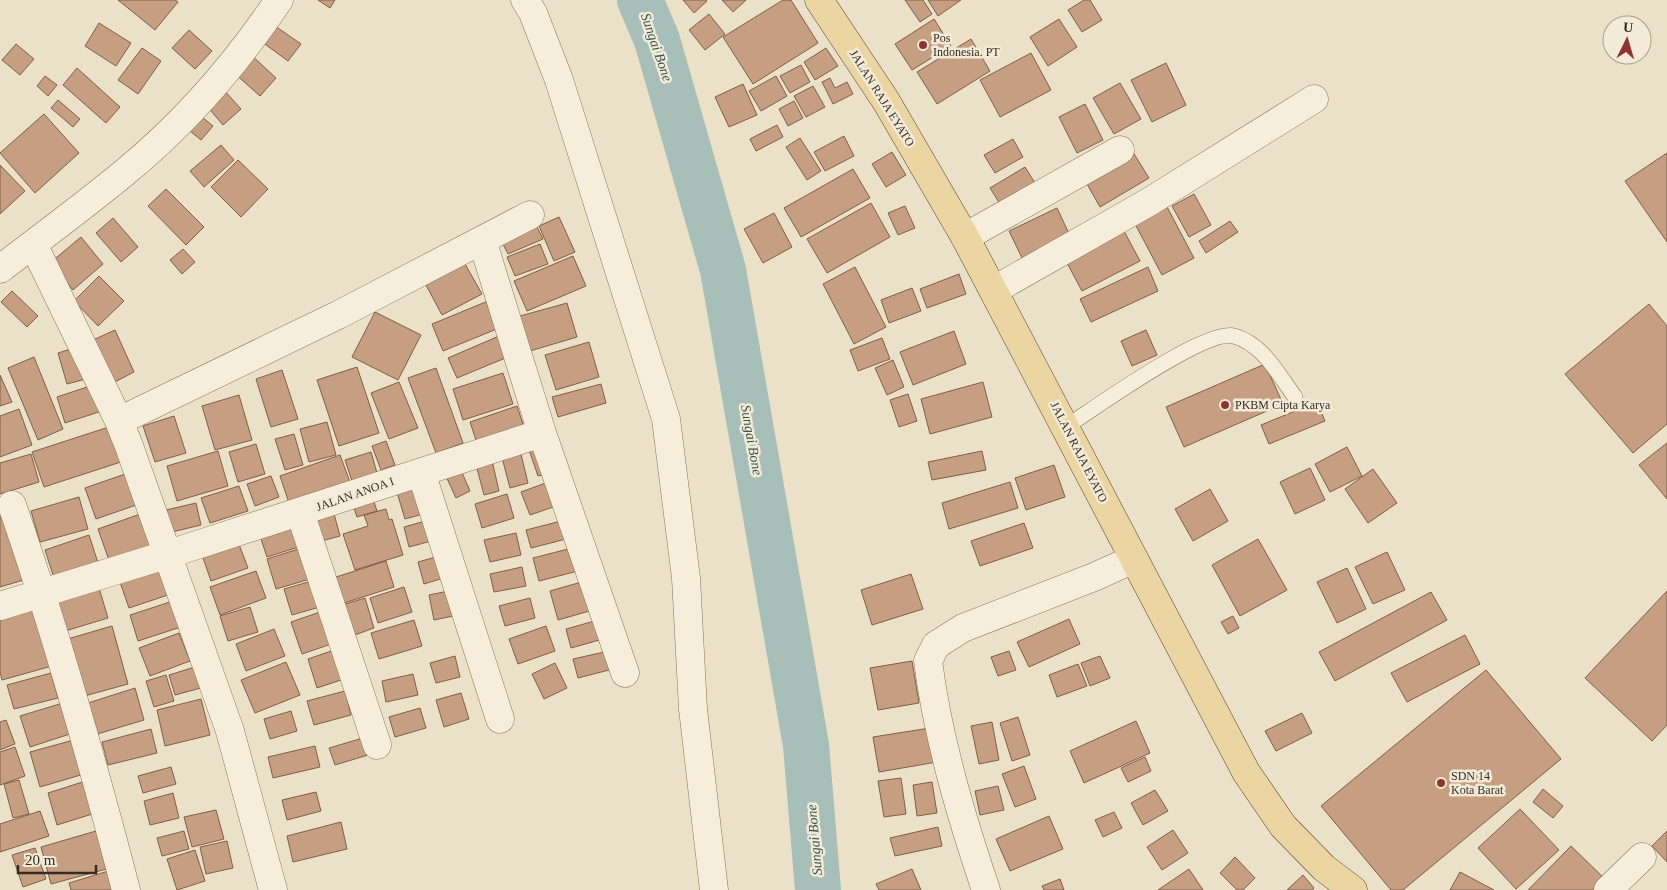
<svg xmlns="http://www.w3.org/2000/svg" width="1667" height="890" font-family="Georgia,serif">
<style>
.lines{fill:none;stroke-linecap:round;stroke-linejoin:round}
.river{stroke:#a8bfb9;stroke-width:46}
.building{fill:#c69e81;stroke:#825e46}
.service-casing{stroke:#85735e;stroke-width:16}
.minor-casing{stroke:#85735e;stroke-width:29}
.primary-casing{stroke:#544232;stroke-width:29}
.service{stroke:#f6eeda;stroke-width:15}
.minor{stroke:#f6eeda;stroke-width:28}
.primary{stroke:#ead5a3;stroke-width:28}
.poi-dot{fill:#8f3333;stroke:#f3ebd7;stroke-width:2}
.labels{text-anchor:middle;stroke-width:5;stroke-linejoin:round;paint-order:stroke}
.poi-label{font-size:12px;fill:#372c21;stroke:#f3ebd7;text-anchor:start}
.street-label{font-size:12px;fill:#372c21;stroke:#f3ebd7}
.water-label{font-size:14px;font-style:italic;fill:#315553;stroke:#f3ebd7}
</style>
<rect width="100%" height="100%" fill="#ebe1c8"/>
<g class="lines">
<path class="river" d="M640,0L657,40L723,270L806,745L818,890"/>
</g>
<path class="building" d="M118,0H175L178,2L155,30Z
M318,0H335L330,8Z
M683,0H706L707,1L694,13Z
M722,0H746L733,12Z
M783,0H791L818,43L753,84L723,37Z
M905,0H923L932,14L920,22Z
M928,0H961L938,16Z
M1084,0H1090L1102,20L1082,32L1068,10Z
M709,14L725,34L705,50L689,30Z
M934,19L951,46L912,70L895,44Z
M1059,19L1077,47L1048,66L1030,37Z
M99,23L131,43L116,66L85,46Z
M275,26L301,44L288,61L262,42Z
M189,30L212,51L195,69L172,48Z
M971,39L990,71L937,104L917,72Z
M16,44L34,59L20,75L2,60Z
M142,48L161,61L138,94L118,80Z
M826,48L838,66L815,80L804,62Z
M249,53L276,78L260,96L233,72Z
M1031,53L1051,90L1000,117L980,80Z
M1166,63L1186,105L1152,122L1131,80Z
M801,65L810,82L790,93L780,76Z
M77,68L120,107L106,123L63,85Z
M45,76L57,85L48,96L37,86Z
M776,76L787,96L761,111L749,91Z
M830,78L835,88L847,82L853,94L833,104L822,82Z
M1120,83L1141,119L1114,134L1093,98Z
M743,84L757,115L729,127L715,97Z
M813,86L825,107L806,117L794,96Z
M223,89L241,109L223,125L206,105Z
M58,100L80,119L73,127L51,108Z
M794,101L803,118L788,126L779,109Z
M1085,104L1103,140L1077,153L1059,117Z
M196,112L213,126L201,140L184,126Z
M44,114L79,153L35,193L0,153Z
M777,125L783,137L756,151L750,139Z
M844,136L854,156L825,171L814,152Z
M800,138L821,171L807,180L786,147Z
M1013,139L1023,157L995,173L984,155Z
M221,145L234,160L204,187L190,171Z
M1131,149L1149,178L1100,207L1083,177Z
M892,152L906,175L886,187L872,164Z
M1667,153V242L1625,181Z
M238,160L268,189L241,217L211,187Z
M0,165L25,191L0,214Z
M1025,167L1035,183L1000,204L990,188Z
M853,169L870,198L801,237L784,208Z
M166,189L204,227L186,245L148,206Z
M1194,194L1211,225L1189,237L1172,206Z
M871,203L890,237L827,273L807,239Z
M1166,205L1194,258L1162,275L1134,222Z
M905,206L915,228L898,235L888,213Z
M1057,208L1072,240L1024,262L1009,231Z
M774,213L792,247L763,263L744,229Z
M559,217L575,252L554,261L539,226Z
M113,218L138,247L121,262L96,233Z
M1230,221L1238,232L1206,253L1199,241Z
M537,227L543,239L508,254L502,242Z
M1124,231L1140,261L1082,291L1066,261Z
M81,237L103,264L73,290L50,263Z
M540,244L548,264L515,276L507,257Z
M183,249L195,262L182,274L170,260Z
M573,256L586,286L527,311L514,281Z
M465,264L482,294L442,315L426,285Z
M855,267L886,327L854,344L823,284Z
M1148,267L1158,291L1091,322L1080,299Z
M959,274L966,294L927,308L920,289Z
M99,276L124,301L98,326L74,301Z
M912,288L921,311L889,323L881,300Z
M12,291L38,316L27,327L1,302Z
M493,299L504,326L443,351L432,324Z
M567,303L577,337L530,351L520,316Z
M1649,304L1667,326V424L1633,453L1565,374Z
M375,312L421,335L398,380L352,357Z
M115,330L134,372L111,384L91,341Z
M1146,330L1157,355L1132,366L1121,341Z
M954,331L966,364L913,385L900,352Z
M499,336L508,357L457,378L448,358Z
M882,338L890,359L858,371L850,350Z
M589,342L599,377L556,390L545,355Z
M77,347L86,379L67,384L58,353Z
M34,357L63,429L38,440L8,368Z
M893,360L904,387L887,395L875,368Z
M1265,364L1283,404L1184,447L1166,407Z
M357,367L379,433L339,446L317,380Z
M436,368L463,443L436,453L408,378Z
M282,370L298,419L271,427L256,379Z
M503,373L513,404L463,420L453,389Z
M0,375L12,402L0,406Z
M399,382L418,428L389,439L371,393Z
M983,382L992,417L930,434L921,399Z
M99,383L108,409L65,423L57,397Z
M601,384L606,403L558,417L552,397Z
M908,394L917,421L899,427L890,400Z
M239,395L252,440L215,450L202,406Z
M1317,402L1325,421L1269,444L1261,425Z
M517,406L524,427L477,443L470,422Z
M19,409L32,445L0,457V416Z
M174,416L186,453L155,462L143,426Z
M327,422L336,455L309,462L300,429Z
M115,425L127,460L44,487L32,452Z
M294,434L303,465L285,470L275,439Z
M541,440L552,472L538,476L527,444Z
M386,441L395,465L381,470L372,446Z
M1667,443V499L1639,465Z
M256,444L265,474L238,482L229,452Z
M519,446L528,483L510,488L500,450Z
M1347,447L1362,476L1330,492L1315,464Z
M218,451L228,486L177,501L167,466Z
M982,451L986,470L932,480L928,462Z
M371,452L377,473L352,481L345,460Z
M31,454L39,482L0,494V463Z
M340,455L350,482L289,503L280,476Z
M491,456L499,491L484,495L475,461Z
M1054,465L1065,497L1026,510L1015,478Z
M460,468L470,491L456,498L445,474Z
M1310,468L1325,500L1295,514L1280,482Z
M1373,469L1397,503L1368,523L1345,489Z
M128,473L139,504L96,519L85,488Z
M271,476L279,497L255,506L247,484Z
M551,481L559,505L530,515L521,492Z
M417,482L427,513L405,519L396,489Z
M1010,482L1018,508L949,529L942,503Z
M239,486L248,511L210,523L201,498Z
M1210,489L1228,521L1193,541L1175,509Z
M507,494L514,518L482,528L475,504Z
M372,496L377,511L357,517L352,502Z
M79,497L88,529L40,542L31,511Z
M196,503L201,525L172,532L166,510Z
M386,509L389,520L392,519L403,555L355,570L343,534L368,526L364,515Z
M333,510L340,536L314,543L307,517Z
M143,513L156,547L110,563L98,529Z
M8,515L27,579L0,587V517Z
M569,519L574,537L531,548L526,530Z
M429,520L435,540L409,547L404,527Z
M296,521L305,545L267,557L259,533Z
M1024,523L1033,548L980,566L971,541Z
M516,533L521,555L490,562L484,540Z
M89,535L99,566L55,581L45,550Z
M237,539L248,568L211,581L201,552Z
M1258,539L1287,590L1240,616L1212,565Z
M308,546L317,577L276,589L267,559Z
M576,547L582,570L539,581L533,558Z
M1387,552L1405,590L1373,604L1355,567Z
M443,555L450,576L424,584L418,562Z
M386,561L394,587L344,603L336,577Z
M165,567L174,593L129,608L120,582Z
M522,567L526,586L494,592L490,574Z
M1347,568L1366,609L1337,623L1317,582Z
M256,571L266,598L220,615L210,587Z
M911,574L923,609L872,625L861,590Z
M315,580L323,606L292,615L284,589Z
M585,581L593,610L558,620L550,591Z
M404,587L412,612L378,623L370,598Z
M99,588L108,618L62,632L53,602Z
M453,590L458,615L434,620L429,595Z
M1667,591V725L1652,741L1585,678Z
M1431,592L1447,620L1335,681L1319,652Z
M365,598L374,628L352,636L342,605Z
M530,598L535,618L505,626L499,606Z
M176,600L184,626L138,641L130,615Z
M34,604L52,666L2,680L0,672V614Z
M250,607L258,632L228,641L220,616Z
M326,610L337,642L302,654L291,622Z
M1233,616L1239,628L1228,634L1221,622Z
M1069,619L1080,644L1029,667L1017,642Z
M414,620L422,646L379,659L371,633Z
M598,620L603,639L571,648L566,629Z
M112,626L128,684L81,697L64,640Z
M546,626L555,651L518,664L509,639Z
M274,629L285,656L246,671L236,644Z
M179,633L190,661L150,676L139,648Z
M1465,635L1480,664L1407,702L1391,673Z
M340,648L350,677L317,688L308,659Z
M609,651L613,669L578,678L573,659Z
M1009,651L1016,670L998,676L991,657Z
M455,656L460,677L436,683L430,663Z
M1100,656L1110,678L1090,686L1081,663Z
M912,661L919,703L878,710L870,668Z
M286,662L300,695L255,713L241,680Z
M555,663L567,688L544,699L532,674Z
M1078,664L1087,686L1057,697L1049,675Z
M195,667L201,688L175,695L169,675Z
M1486,670L1561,759L1403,890H1391L1321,806Z
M51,673L58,698L14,709L7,685Z
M413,674L418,695L386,702L382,681Z
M166,675L174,701L154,707L146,681Z
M135,688L144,720L94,735L85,704Z
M345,691L351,715L314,725L307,701Z
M461,693L469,719L444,727L436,700Z
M201,699L210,735L165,746L157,710Z
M66,702L76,732L30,747L20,716Z
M420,708L426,728L395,737L389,717Z
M291,711L297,731L270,739L264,719Z
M1302,713L1312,733L1276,751L1265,731Z
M1018,717L1030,755L1012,761L1000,723Z
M6,720L15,744L0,750V722Z
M1136,721L1150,753L1084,783L1070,751Z
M992,722L999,760L979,764L971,726Z
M930,728L937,762L879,772L873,737Z
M151,729L157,753L108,765L102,742Z
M81,738L91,772L40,787L30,752Z
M363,738L368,755L335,765L329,748Z
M315,746L320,767L273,778L268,757Z
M15,747L25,776L0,785V752Z
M1145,757L1151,771L1128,782L1121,768Z
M1024,766L1036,799L1015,807L1002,774Z
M171,767L176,784L143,793L138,776Z
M901,778L906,814L884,817L878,781Z
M92,779L102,811L57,825L48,793Z
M19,780L29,814L13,818L4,784Z
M932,782L937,813L917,816L913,785Z
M998,786L1004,810L980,815L975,791Z
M1543,789L1563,806L1553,818L1533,802Z
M1155,790L1168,811L1143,825L1131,803Z
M316,792L321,811L287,820L282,800Z
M173,793L179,818L150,825L144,801Z
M1520,809L1559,850L1516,889L1478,848Z
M216,810L224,839L192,847L184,817Z
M40,811L49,836L0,852V824Z
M1114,812L1122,828L1103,837L1095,820Z
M1049,816L1063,849L1010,871L996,839Z
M341,822L347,849L293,862L287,836Z
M938,827L942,846L895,856L890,838Z
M103,829L114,867L51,884L41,847Z
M1173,830L1188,853L1162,870L1147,847Z
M184,831L189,849L162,856L157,838Z
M1667,831V862L1652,846Z
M227,841L233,868L206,874L200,847Z
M1571,846L1610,884L1604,890H1528Z
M35,848L46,879L23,887L12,855Z
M195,850L205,881L177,890L167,859Z
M1235,857L1255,878L1243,890H1237L1220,873Z
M118,868L124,890H71L69,883Z
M912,869L921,890H879L876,884Z
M1189,869L1203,890H1158Z
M1460,872L1494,890H1450Z
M1303,875L1314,888L1312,890H1287Z
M1060,879L1064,890H1044L1042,886Z"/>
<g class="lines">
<defs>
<path id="service" d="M1067,426C1095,408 1206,328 1234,336C1263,344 1278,374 1295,397"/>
<path id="minor" d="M525,0L533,13L559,80L666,419L686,578L693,709L714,890
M965,237L1120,150
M482,240L542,433L625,673
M33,244L119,421L129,446L230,731L273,890
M0,269C42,237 84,206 124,173C184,124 236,64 279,0
M994,290L1149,202L1314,99
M119,421L338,315L530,215
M421,472L500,719
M12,505C56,632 92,760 126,890
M300,512L377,745
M0,606L169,554L542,433
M986,890C961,816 938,739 928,661L936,645L963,628L1094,577L1134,559
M1608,890L1642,857"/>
<path id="primary" d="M819,0L886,101L965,237L1246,772L1283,826L1324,868L1353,890"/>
</defs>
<use href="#service" class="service-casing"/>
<use href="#minor" class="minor-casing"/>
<use href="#primary" class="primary-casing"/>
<use href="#service" class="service"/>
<use href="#minor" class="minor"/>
<use href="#primary" class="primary"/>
</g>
<g class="poi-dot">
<circle cx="923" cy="45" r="5"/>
<circle cx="1225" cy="405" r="5"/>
<circle cx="1441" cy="783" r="5"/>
</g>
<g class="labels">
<g class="poi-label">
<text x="933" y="42">Pos<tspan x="933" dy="14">Indonesia. PT</tspan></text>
<text x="1235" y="409">PKBM Cipta Karya</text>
<text x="1451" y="780">SDN 14<tspan x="1451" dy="14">Kota Barat</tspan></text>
</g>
<g class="street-label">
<text transform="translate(882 98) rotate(58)" y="4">JALAN RAJA EYATO</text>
<text transform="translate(1079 452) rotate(63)" y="4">JALAN RAJA EYATO</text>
<text transform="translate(355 494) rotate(-19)" y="4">JALAN ANOA I</text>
</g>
<g class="water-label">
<text transform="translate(657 47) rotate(71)" y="5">Sungai Bone</text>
<text transform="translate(752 440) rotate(80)" y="5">Sungai Bone</text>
<text transform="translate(814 840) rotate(-95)" y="5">Sungai Bone</text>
</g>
</g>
<g transform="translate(1627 40) rotate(5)"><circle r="24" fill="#f3ebd7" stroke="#a89f8e"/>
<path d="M0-4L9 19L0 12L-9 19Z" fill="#8f3333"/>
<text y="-8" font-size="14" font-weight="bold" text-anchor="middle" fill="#372c21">U</text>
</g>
<path d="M18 865v8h78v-8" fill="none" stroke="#372c21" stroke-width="2.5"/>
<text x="25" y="865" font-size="15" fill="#372c21" stroke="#f3ebd7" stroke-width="4" paint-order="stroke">20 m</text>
</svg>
